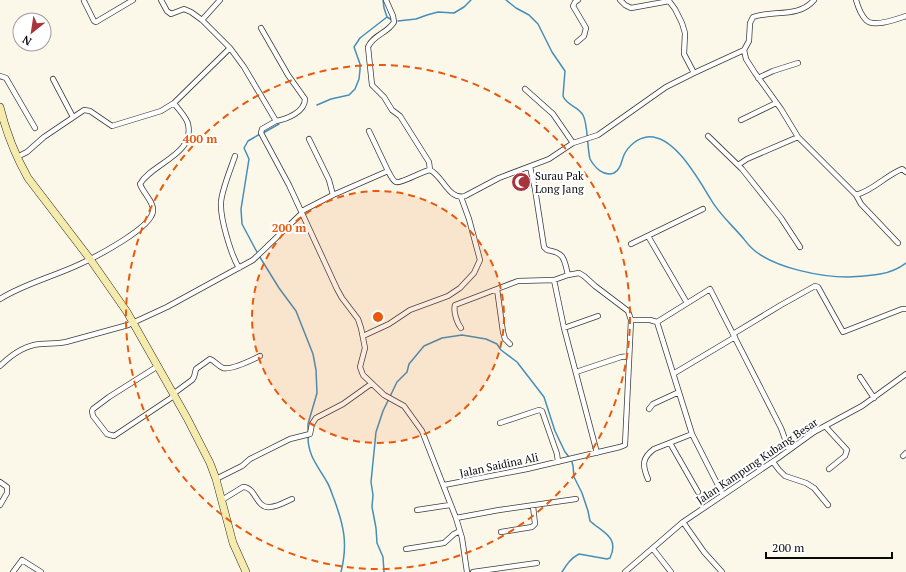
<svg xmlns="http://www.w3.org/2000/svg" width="906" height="572" font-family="'PT Serif',serif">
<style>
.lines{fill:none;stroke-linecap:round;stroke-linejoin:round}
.stream{stroke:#458eba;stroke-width:1.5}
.street-casing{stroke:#3c3c3c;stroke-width:6}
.secondary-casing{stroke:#2b2b2b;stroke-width:8}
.street{stroke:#fff;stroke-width:4.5}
.secondary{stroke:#f4ebac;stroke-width:7}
.ring{fill:none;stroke:#e8590c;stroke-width:2;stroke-dasharray:7 5}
.labels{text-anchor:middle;stroke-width:4;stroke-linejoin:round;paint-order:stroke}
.poi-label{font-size:11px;fill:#090909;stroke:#fff;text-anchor:start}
.street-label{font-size:11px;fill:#090909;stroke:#fff}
.centre{fill:#e8590c;stroke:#fff;stroke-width:2}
.ring-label{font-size:12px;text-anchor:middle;font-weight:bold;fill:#e8590c;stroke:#fff;stroke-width:4;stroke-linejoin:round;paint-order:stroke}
</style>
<rect width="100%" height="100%" fill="#fcf8e9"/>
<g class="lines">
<path class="stream" d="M383,0L384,8L387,17L392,20
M506,0L516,8L529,15L538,24L552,52L565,71L563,96C567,106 578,106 583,115C588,124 587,147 590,159C595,168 604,177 614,173C621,169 621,162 624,155C628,146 638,138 647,137C674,134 698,179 710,198C718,213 732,225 743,238C747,243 750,247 755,251C777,268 820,277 848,277C868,276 889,276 906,263
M398,21L416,19L427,15L438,12L454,13L464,7L471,0
M317,105L331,99L349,95L355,89L359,79L360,70V64L354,47L360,38L387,17
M263,133L279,124
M260,134L248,141L244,148L249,159L241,209L242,224L258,254L279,288L296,311L313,354L316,370L317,393L308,424V430
M308,437C308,456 318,466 327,482C330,487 332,494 334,499C344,526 348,544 341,572
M384,572L383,557L377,543L376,528L372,507L373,495L371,482L376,432L383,411L397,382L407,372L409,364L424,346L442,338L462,335L486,339L497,344L501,350L517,362L544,397L555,431L565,452L570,458
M562,572C567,564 571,558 579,554L607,559L610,558C620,537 602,532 590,521L588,511L582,493L574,477L573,466L572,462"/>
<defs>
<path id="street" d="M161,0L167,11L171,14L184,9L191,12L202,20L230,48L244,67L276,121L262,129L261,133L289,185L337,289L342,298L358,319L361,328L365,348L360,367L363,375L384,395L404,406L422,431L456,518L462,538L467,572
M386,0L393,16L394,22C388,33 373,35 368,47L372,85L384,97L392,110L400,116L429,162L430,170
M620,0L625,5L631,8L664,2L669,1L675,9L682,23L685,33L684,54L694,73
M856,0C858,7 861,15 866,20C873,28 897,19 906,16
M84,1L94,21L96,22L133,0
M202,20L220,0
M261,28L288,75L305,99C305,112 287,119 276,121
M577,42L584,36L586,28L573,6L575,2L578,0
M744,50L746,59L755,73L781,109L798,137L856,195C874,190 885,176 902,169L906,172
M0,76L6,78L35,128
M758,78L773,71L798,63
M53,79L73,117
M525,89L553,114L573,143
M741,120L776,103
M369,131L388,171
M708,136L742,169L781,218L800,247
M309,139L329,180L333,195
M235,156C231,168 221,192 221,203C220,218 231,255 239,268
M17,157L27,152L44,137L84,110L90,111L112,126L161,111L174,103L230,48
M738,165L747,159L798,137
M856,195L861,204L898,243
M302,211L333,195L388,171C390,174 392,180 396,182C401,184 422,171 430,170C443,176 449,201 465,196L499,178L549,159L573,143L598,135L666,87L694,73L744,50L749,41L750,23L753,17C773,10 799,18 814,0
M648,236L687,303
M631,244L703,209
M554,280L564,328L597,453
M0,299C24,284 52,277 78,265C94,258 152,228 153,211C154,202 143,193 140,184C152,163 195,155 188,124C187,118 178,109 174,103
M631,320H650L657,322L692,434L723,495
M657,322L710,289L781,428L789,450
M461,328C457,323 453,311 455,305L497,289
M564,328L598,316
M733,334L781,305L815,286L818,287L843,332L902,309H906
M363,336L389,324L410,310L448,296L460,288L474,273L480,260L469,219L461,197
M510,344L505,339L503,332L497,289L518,281L554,280L568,275C564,259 565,253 547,250L544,247L535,189L530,167
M0,366C11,355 25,345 41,344C49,343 57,344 66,342L128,325L167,307L253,260L302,213
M158,366L109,397L93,409L92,411L93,416L107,434L114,436L174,396
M576,372L621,357L629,356
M673,374L735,337
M860,377L874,398
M173,394L192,380L194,377L196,369L210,359C215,361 218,366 223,368C231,370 252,360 260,356
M649,409L653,404L679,392
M500,423L539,410L542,411L557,454L558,462
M825,426L847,450L845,456L829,469
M670,443L698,492
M903,456L906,453
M773,462L779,470L785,476L806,483L814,488L828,505
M216,479L242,466L250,459L290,439L310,434L312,424L316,418L343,404L371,384
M648,479C642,465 642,458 654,449L692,434
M0,482L7,487V493L0,505
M444,485L527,469L620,447L625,445L631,320L628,311L595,286L584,276L579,273L568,275
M222,500L243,487C256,487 256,509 270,507C277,507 285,502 292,499
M417,510L450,505
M456,518L499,510L576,499
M683,522L704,552L722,572
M501,532L532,527L535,524L533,506
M406,549L444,543L454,534L460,531
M653,549L671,572
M13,572L22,560L41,572
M473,572L537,563
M625,572L683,522L778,458L814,432L862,406L906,374"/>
<path id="secondary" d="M0,107C6,132 15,155 28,178L90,259L127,312L187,418L210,463L216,479L233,543L246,572"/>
</defs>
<use href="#street" class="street-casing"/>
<use href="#secondary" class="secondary-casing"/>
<use href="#street" class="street"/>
<use href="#secondary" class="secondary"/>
</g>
<circle cx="378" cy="317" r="126" fill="#e8590c" fill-opacity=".12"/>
<g class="ring">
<circle cx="378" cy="317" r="126"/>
<circle cx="378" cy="317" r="252"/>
</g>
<defs>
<symbol id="mosque-disc" viewBox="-11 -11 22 22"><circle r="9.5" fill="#a6353c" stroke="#fff"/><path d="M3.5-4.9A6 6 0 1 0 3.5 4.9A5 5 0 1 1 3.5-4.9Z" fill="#fff"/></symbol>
</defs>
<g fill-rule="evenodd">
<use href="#mosque-disc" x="510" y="171" width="22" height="22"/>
</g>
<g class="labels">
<g class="poi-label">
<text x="535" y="180">Surau Pak<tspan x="535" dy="13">Long Jang</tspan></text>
</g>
<g class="street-label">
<text transform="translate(757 461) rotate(-34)" y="4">Jalan Kampung Kubang Besar</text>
<text transform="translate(499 465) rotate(-12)" y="4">Jalan Saidina Ali</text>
</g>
</g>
<circle cx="378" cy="317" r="6" class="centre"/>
<g class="ring-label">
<text x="200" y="143">400 m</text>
<text x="289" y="232">200 m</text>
</g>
<g transform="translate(32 32) rotate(210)"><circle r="19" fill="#ffffff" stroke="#9d9d9d"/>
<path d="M0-3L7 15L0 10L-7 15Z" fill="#a6353c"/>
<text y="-6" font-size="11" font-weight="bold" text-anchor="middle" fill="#090909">N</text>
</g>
<path d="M766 552v6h126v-6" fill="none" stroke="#090909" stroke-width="2"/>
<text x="772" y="552" font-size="12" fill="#090909" stroke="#ffffff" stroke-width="3" paint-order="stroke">200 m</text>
</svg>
